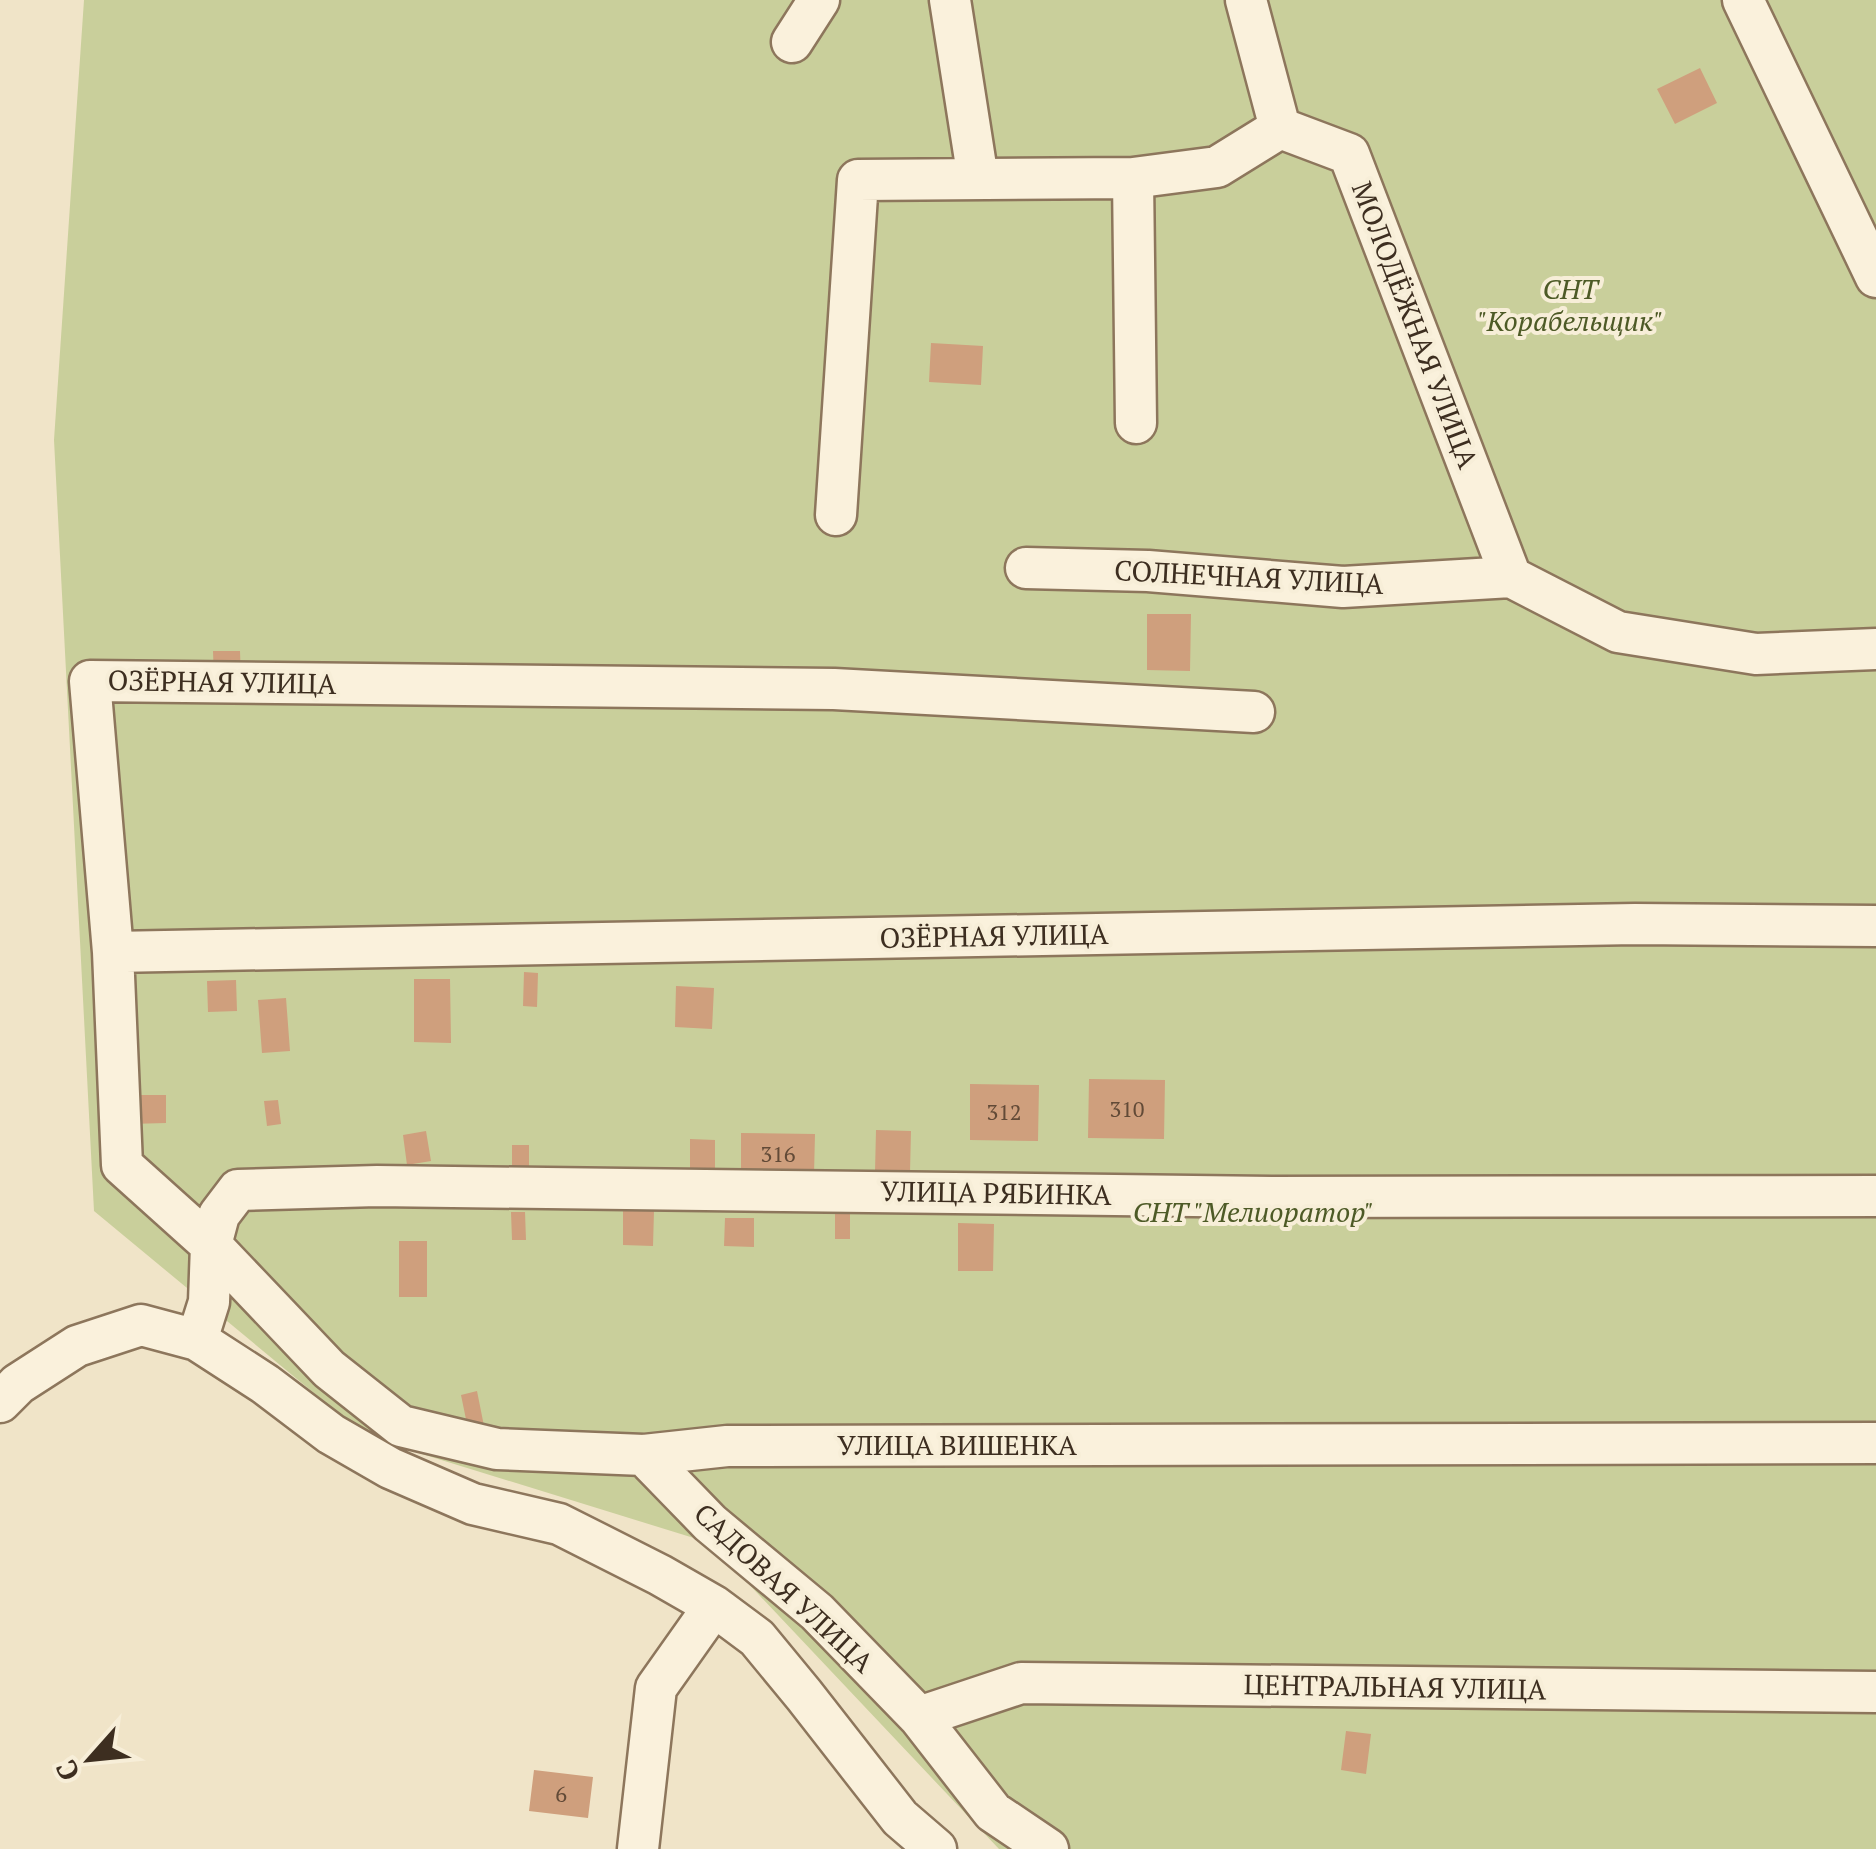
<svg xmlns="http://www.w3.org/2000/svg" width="1876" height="1849" font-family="'PT Serif',serif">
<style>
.green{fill:#c9cf9b}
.building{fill:#cf9f7d}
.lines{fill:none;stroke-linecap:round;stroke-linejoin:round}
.minor-casing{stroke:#8d765c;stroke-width:45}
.minor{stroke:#faf1dc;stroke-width:40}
.labels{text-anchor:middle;stroke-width:8;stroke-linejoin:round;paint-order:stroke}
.number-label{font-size:22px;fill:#624a37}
.park-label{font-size:28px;font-style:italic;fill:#4d5a26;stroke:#f7eed8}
.street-label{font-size:28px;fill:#3d2e20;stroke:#f7eed8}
</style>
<rect width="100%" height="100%" fill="#f0e4c8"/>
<path class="green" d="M84,0H1876V1849H999L710,1543L367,1437L94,1211L54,440Z"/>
<path class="building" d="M1700,68L1717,103L1675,124L1657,89Z
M931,343L983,346L981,385L929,382Z
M1147,614H1191L1190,671L1147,670Z
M213,651H240L241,680H214Z
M524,972L538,973L537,1007L523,1006Z
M414,979H450L451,1043L414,1042Z
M236,980L237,1011L208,1012L207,981Z
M676,986L714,988L712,1029L675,1027Z
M286,998L290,1051L262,1053L258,1000Z
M1089,1079L1165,1080L1164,1139L1088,1138Z
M970,1084L1039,1085L1038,1141L970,1140Z
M129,1095H166V1123L130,1124Z
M278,1100L281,1124L267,1126L264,1101Z
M876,1130L911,1131L910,1172H875Z
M426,1131L431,1161L407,1165L403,1135Z
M741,1133L815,1134L814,1174L741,1173Z
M690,1139L715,1140V1176L690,1175Z
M512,1145H529V1170L512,1169Z
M623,1210L654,1211L653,1246L623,1245Z
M511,1212H525L526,1240H512Z
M835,1214H850V1239H835Z
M725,1218H754V1247L724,1246Z
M958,1223L994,1224L993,1271H958Z
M399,1241H427V1297H399Z
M477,1391L484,1426L468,1429L461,1395Z
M1346,1731L1371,1734L1366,1774L1341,1770Z
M534,1770L593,1777L588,1818L529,1811Z"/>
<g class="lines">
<defs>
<path id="minor" d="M950,0L978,179
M1246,0L1280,128L1349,154L1511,577
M1743,0L1876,277
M792,42L819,0
M1133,178L1136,423
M836,515L858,180L1133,178L1217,167L1280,128
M1026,568L1148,571L1343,587L1511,577L1618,632L1756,654L1876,649
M1254,712L834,689L90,681L113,952L122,1165L211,1245L219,1215L238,1190L377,1186L1274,1197L1876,1196
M113,952L1635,924L1876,926
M197,1340L209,1302L211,1245L329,1369L401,1426L497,1449L644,1455L727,1446L1876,1443
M0,1402L18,1384L77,1346L141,1325L197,1340L265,1384L331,1434L390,1468L473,1504L559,1524L660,1575L714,1606L757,1638L804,1695L900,1818L936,1849
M644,1455L710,1523L817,1612L919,1717L993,1812L1048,1849
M919,1717L1021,1683L1876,1692
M638,1849L656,1688L714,1606"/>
</defs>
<use href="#minor" class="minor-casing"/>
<use href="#minor" class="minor"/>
</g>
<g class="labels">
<g class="number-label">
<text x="1127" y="1117">310</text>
<text x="1004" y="1120">312</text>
<text x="778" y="1162">316</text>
<text x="561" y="1802">6</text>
</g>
<g class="park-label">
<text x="1570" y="299">СНТ<tspan x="1570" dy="32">"Корабельщик"</tspan></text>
<text x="1253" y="1222">СНТ "Мелиоратор"</text>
</g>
<g class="street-label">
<text transform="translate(1415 325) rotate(69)" y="10">МОЛОДЁЖНАЯ УЛИЦА</text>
<text transform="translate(1249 577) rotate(3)" y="10">СОЛНЕЧНАЯ УЛИЦА</text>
<text transform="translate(222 682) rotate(1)" y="10">ОЗЁРНАЯ УЛИЦА</text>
<text transform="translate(994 936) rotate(-1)" y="10">ОЗЁРНАЯ УЛИЦА</text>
<text transform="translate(996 1193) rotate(1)" y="10">УЛИЦА РЯБИНКА</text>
<text x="957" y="1455">УЛИЦА ВИШЕНКА</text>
<text transform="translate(784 1588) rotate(43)" y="10">САДОВАЯ УЛИЦА</text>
<text transform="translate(1395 1687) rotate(1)" y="10">ЦЕНТРАЛЬНАЯ УЛИЦА</text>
</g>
</g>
<g transform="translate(90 1759) rotate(243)" stroke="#f7eed8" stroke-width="8" paint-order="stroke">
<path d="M0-8L18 38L0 25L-18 38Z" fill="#3d2e20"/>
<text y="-15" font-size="28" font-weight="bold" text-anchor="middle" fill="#3d2e20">С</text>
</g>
</svg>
